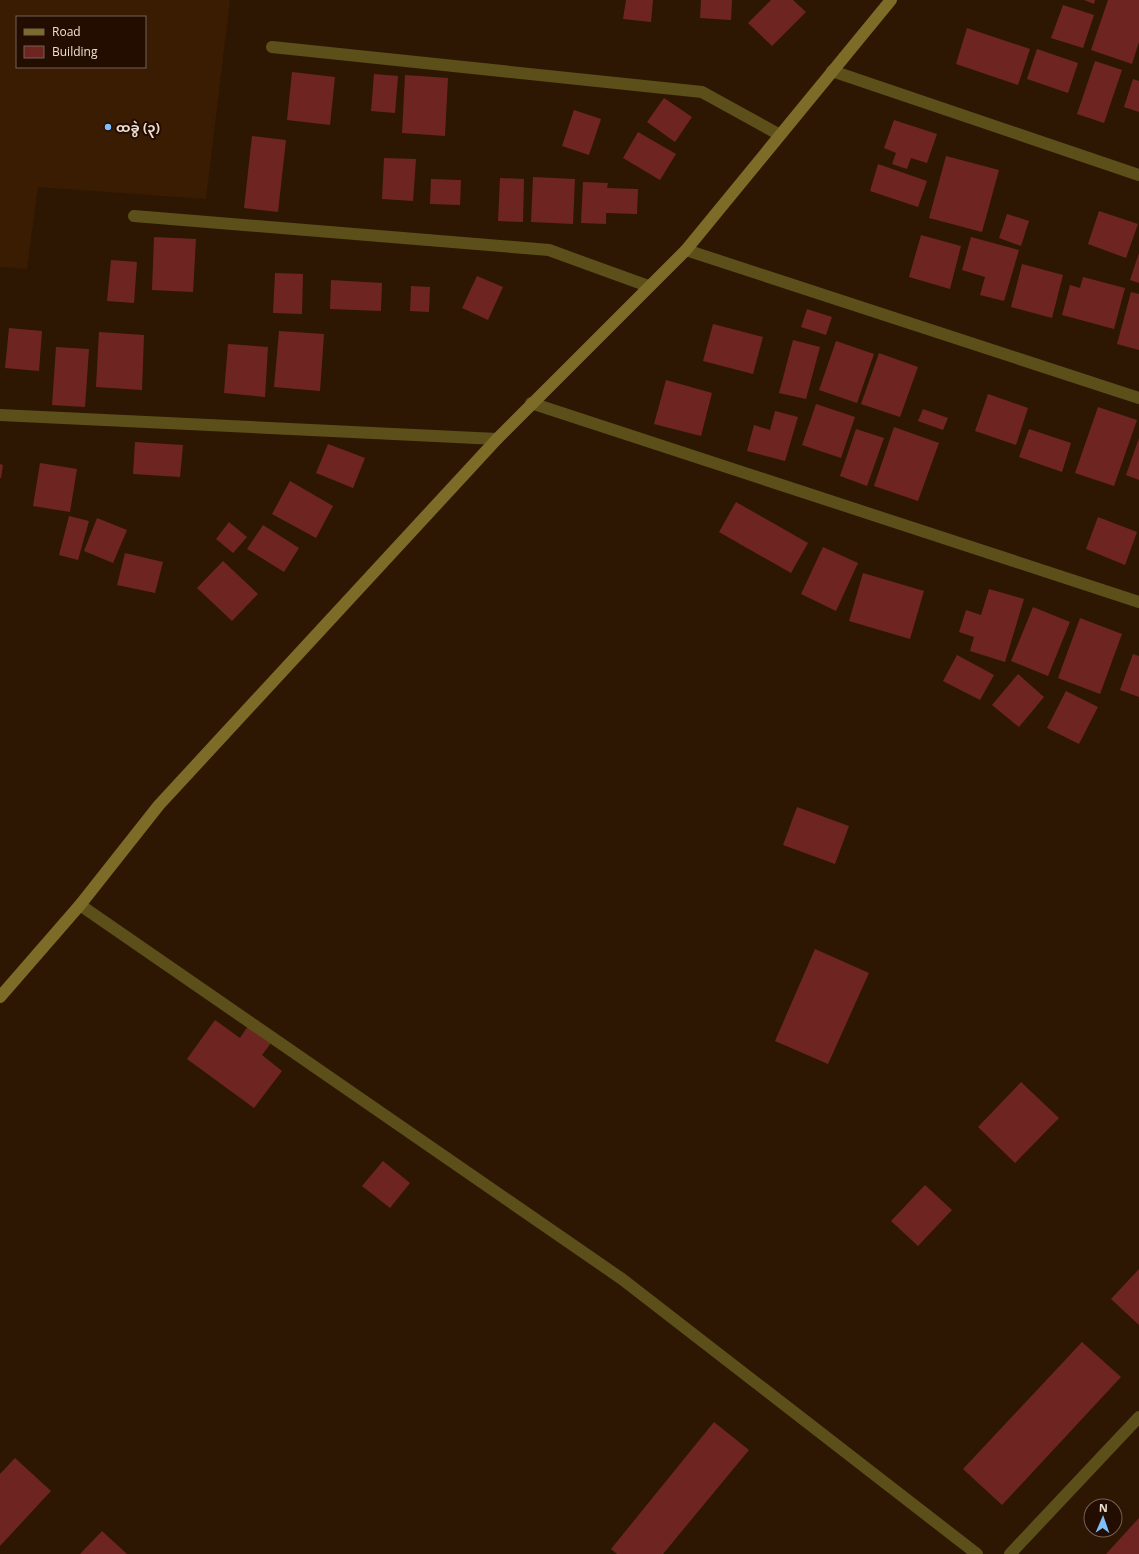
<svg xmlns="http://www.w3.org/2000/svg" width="1139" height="1554" font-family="'Open Sans','Noto Sans Myanmar',sans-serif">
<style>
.built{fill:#391c01;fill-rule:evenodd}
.building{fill:#6e2521}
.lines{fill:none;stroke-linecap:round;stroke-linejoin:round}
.street{stroke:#5c4f19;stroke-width:12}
.secondary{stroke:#7c6c28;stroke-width:12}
.poi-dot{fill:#7ebef9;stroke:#230d00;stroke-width:1.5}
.labels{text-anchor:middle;stroke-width:4;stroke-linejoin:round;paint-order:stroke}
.poi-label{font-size:13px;font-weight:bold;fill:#f0dfd3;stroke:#230d00;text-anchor:start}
</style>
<rect width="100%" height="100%" fill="#2d1702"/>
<path class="built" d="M0,0H230L206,199L38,187L27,269L0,267ZM17,17H145V67H17Z"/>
<path class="building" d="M626,0H653L651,22L623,19Z
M701,0H732L731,20L700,18Z
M771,0H793L806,12L772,46L748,23Z
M1084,0H1095L1094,4Z
M1108,0H1139V42L1132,64L1091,50Z
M1063,5L1094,15L1083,48L1051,38Z
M967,28L1030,49L1018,85L956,64Z
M1037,49L1078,63L1068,93L1027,79Z
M1095,61L1122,70L1104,123L1077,114Z
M292,72L335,77L330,125L287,120Z
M374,74L398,76L395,113L371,111Z
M405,75L448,78L445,136L402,133Z
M1133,79L1139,81V112L1124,107Z
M664,98L692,117L675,142L647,122Z
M574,110L601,119L589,155L562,146Z
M894,120L937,134L927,163L911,158L907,169L892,164L896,153L884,148Z
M638,132L676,154L660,180L623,158Z
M252,136L286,140L278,212L244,208Z
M946,156L999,170L982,232L929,218Z
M384,158L416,159L413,201L382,199Z
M878,164L927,181L918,207L870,191Z
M533,177L575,179L573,224L531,222Z
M500,178L524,179L523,222L498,221Z
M431,179L461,180L460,205L430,204Z
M583,182L608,183L607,188L638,189L637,214L606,213V224L581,223Z
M1099,211L1138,224L1126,258L1088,244Z
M1007,214L1029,221L1021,246L999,238Z
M921,235L961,246L950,289L909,277Z
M154,237L196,239L193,292L152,290Z
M971,237L1019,250L1004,301L980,295L985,277L962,270Z
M1139,253V283L1130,280Z
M111,260L137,262L134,303L107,301Z
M1022,264L1063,275L1052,318L1011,307Z
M275,273L303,274L302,314L273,313Z
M477,276L503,287L488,320L462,308Z
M1083,277L1125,288L1114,329L1062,315L1070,285L1080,288Z
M331,280L382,283L381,311L330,309Z
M411,286L430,287L429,312L410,311Z
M1131,292L1139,294V350L1117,344Z
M807,309L832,317L826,335L801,327Z
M713,324L763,337L753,374L703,361Z
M9,328L42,331L39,371L5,368Z
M279,331L324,334L320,391L274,387Z
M99,332L144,335L142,390L96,387Z
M793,340L820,347L806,399L779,393Z
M836,341L874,354L857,403L819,390Z
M228,344L268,347L265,397L224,393Z
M56,347L89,349L85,407L52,405Z
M879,353L918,367L900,417L861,404Z
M666,380L712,393L701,436L654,424Z
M988,394L1028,408L1016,445L975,431Z
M816,404L855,417L841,458L802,445Z
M1098,407L1137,420L1114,486L1075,473Z
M923,409L948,418L943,430L918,421Z
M775,411L798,417L785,461L747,451L754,425L770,430Z
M894,427L939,443L918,501L874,486Z
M856,429L884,438L867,486L840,476Z
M1029,429L1071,443L1062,472L1019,457Z
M1139,438V480L1126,475Z
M135,442L183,445L180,477L133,474Z
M328,444L365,458L353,488L316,473Z
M40,463L77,469L70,512L33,506Z
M0,464L3,465L1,478H0Z
M290,481L333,506L316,538L272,514Z
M736,502L808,543L791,573L719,532Z
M69,516L89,521L78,560L59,555Z
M1098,517L1137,532L1125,565L1086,549Z
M97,518L127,530L113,563L84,551Z
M229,522L247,537L233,553L216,539Z
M263,525L299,548L284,572L247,549Z
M823,547L858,563L836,611L801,594Z
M125,553L163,562L155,593L117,585Z
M223,561L258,594L232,621L197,588Z
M863,573L924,591L910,639L849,621Z
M989,589L1024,599L1005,662L970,651L974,637L959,632L966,610L981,615Z
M1033,607L1070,622L1048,676L1011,661Z
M1080,618L1122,634L1100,694L1058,678Z
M1133,654L1139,656V697L1120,690Z
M957,655L994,675L980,700L943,681Z
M1018,674L1044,697L1019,727L992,705Z
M1066,691L1098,707L1079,744L1047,728Z
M797,807L849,826L835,864L783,845Z
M815,949L869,973L828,1064L775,1041Z
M215,1020L240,1038L248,1026L271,1043L262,1055L282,1071L254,1108L187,1059Z
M1021,1082L1059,1118L1015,1163L978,1127Z
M383,1161L410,1183L390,1208L362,1186Z
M925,1185L952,1210L918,1246L891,1221Z
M1139,1269V1325L1111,1299Z
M1082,1342L1121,1377L1002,1505L963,1469Z
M714,1422L749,1450L663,1554H617L611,1549Z
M15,1458L51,1491L0,1546V1474Z
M1139,1518V1554H1106Z
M102,1531L127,1554H80Z"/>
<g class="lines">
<path class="street" d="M272,47L702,92L780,135
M832,71L1139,175
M134,216L549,250L648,286
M686,250L1139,398
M531,403L1139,602
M0,415L497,439
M80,905L622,1279L977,1554
M1010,1554L1139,1417"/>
<path class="secondary" d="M0,997L80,905L159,805L497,439L686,250L891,0"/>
</g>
<circle class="poi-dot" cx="108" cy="127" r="4"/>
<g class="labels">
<g class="poi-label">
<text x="116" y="132">ထခွဲ (၃)</text>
</g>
</g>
<rect x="16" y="16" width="130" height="52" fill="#230d00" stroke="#756154"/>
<rect x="24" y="29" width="20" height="6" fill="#7c6c28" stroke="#756154"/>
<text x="52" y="36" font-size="12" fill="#f0dfd3">Road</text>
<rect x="24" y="46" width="20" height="12" fill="#6e2521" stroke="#756154"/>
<text x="52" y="56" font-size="12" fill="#f0dfd3">Building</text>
<g transform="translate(1103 1518) rotate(2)"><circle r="19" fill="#230d00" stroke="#756154"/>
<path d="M0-3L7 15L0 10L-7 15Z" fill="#7ebef9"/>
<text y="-6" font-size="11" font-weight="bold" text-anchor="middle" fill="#f0dfd3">N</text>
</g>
</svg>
